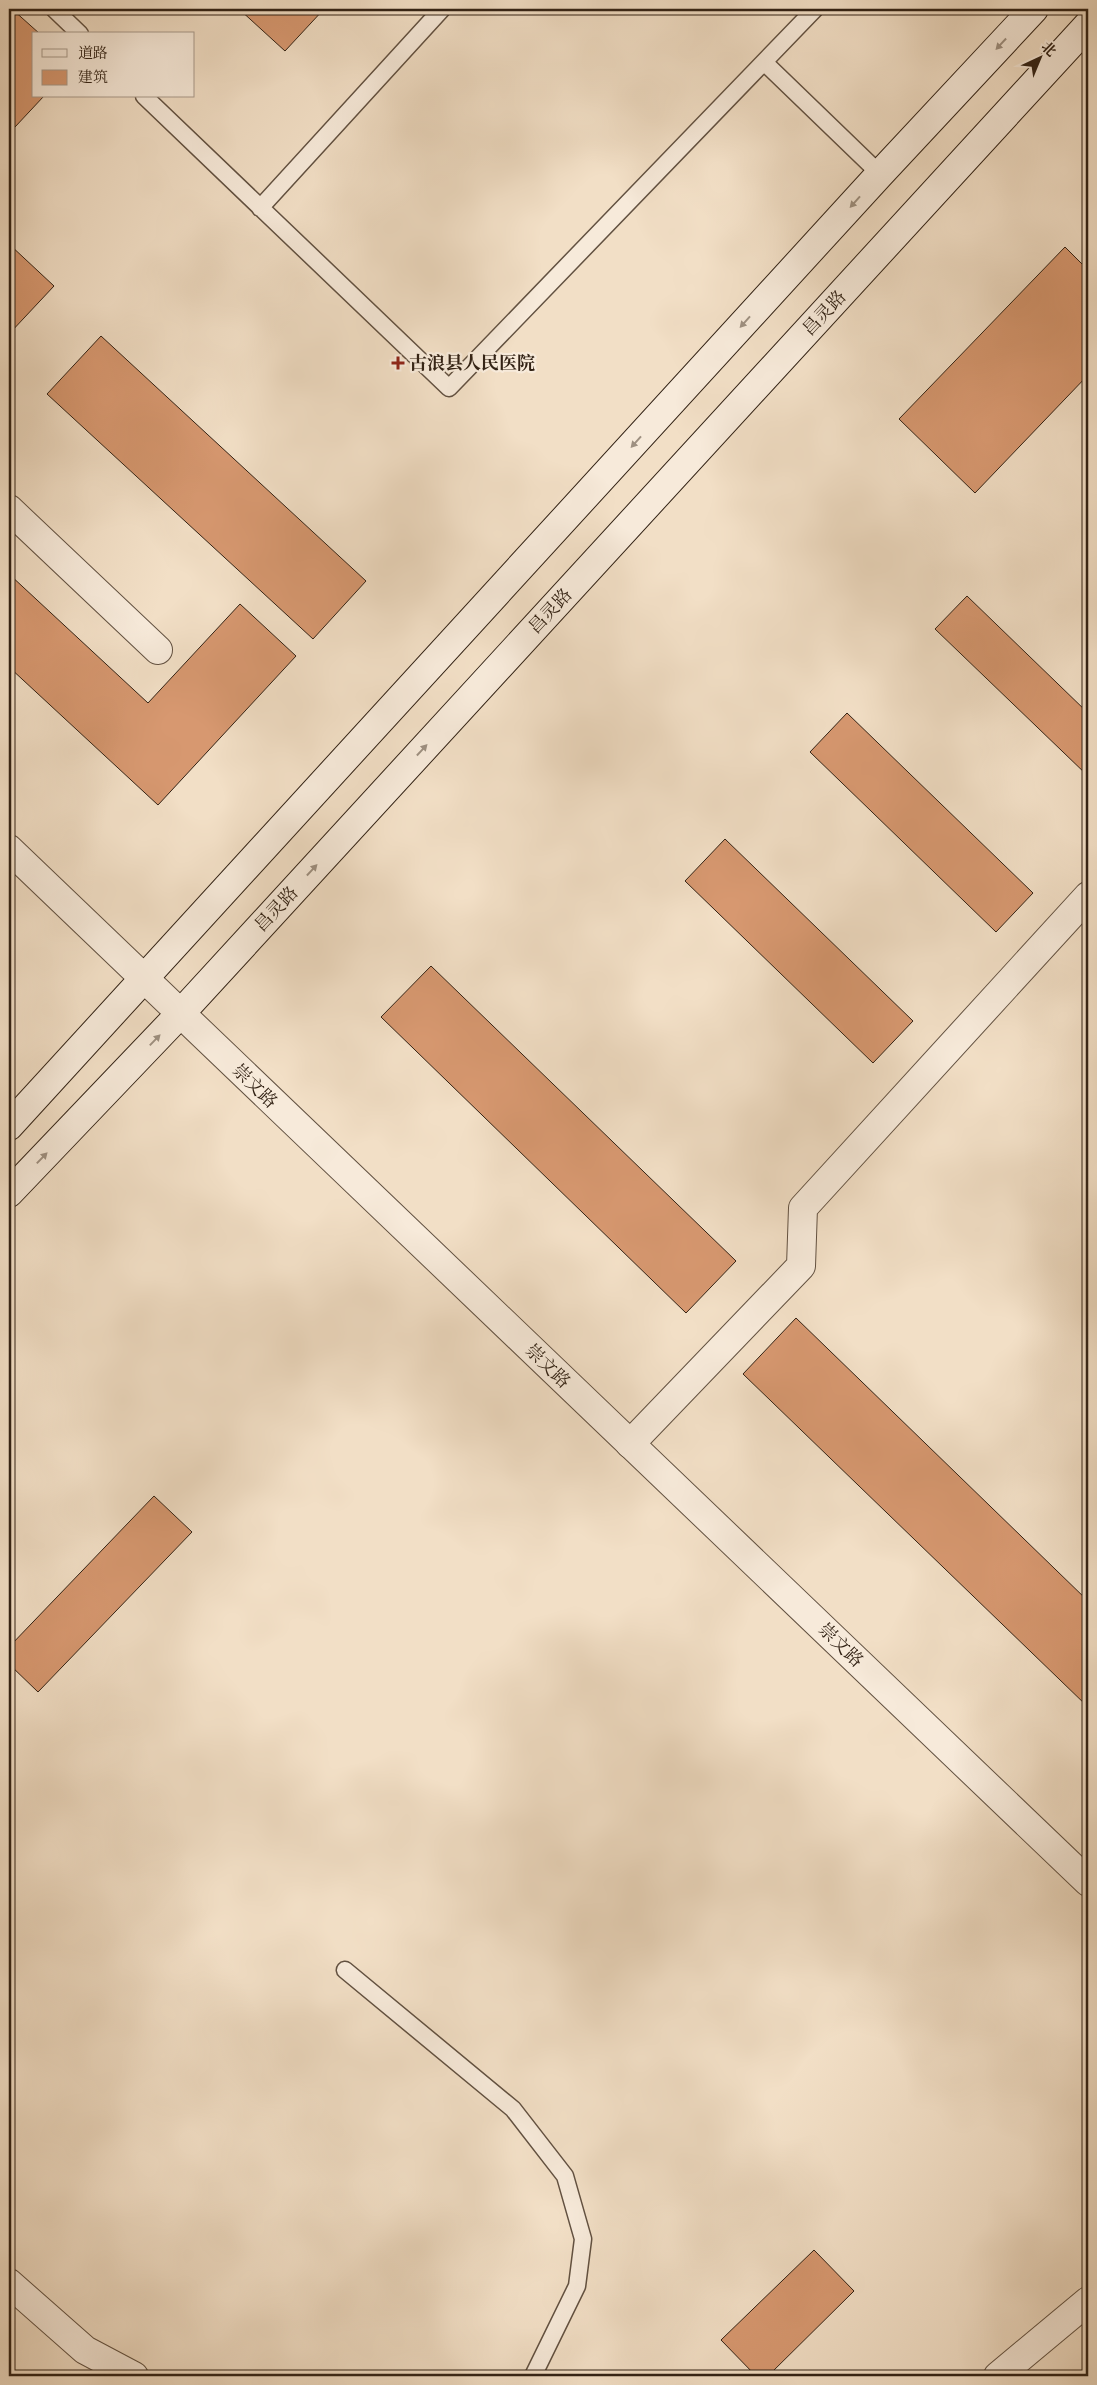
<svg xmlns="http://www.w3.org/2000/svg" width="1097" height="2385" font-family="'EB Garamond','Noto Serif SC',serif">
<style>
.building{fill:#d79870;stroke:#322215}
.lines{fill:none;stroke-linecap:round;stroke-linejoin:round}
.service-casing{stroke:#625141;stroke-width:19}
.minor-casing{stroke:#625141;stroke-width:30}
.tertiary-casing{stroke:#625141;stroke-width:30}
.secondary-casing{stroke:#322215;stroke-width:30}
.service{stroke:#f7eada;stroke-width:16}
.minor{stroke:#f7eada;stroke-width:28}
.tertiary{stroke:#f7eada;stroke-width:28}
.secondary{stroke:#f7eada;stroke-width:28}
.oneway{fill:#9e9081}
.poi-dot{fill:#8f2418;stroke:#f7eada;stroke-width:2}
.labels{text-anchor:middle;stroke-width:4.5;stroke-linejoin:round;paint-order:stroke}
.street-label{font-size:18px;fill:#322215;stroke:#f7eada}
.poi-label{font-size:18px;font-weight:bold;fill:#322215;stroke:#f7eada;text-anchor:start}
</style>
<rect width="100%" height="100%" fill="#f2dfc6"/>
<filter id="stains"><feTurbulence type="fractalNoise" baseFrequency=".004" numOctaves="4"/><feColorMatrix values="0 0 0 0 .2 0 0 0 0 .09 0 0 0 0 .02 0 0 0 .5 -.17"/></filter>
<radialGradient id="worn" r=".72"><stop offset=".6" stop-color="#630" stop-opacity="0"/><stop offset="1" stop-color="#630" stop-opacity=".3"/></radialGradient>
<path class="building" d="M9,9H12L40,34H34V96H44L15,127L9,121Z
M239,9H324L285,51Z
M9,244L54,286L9,334Z
M1065,247L1088,270V375L975,493L899,419Z
M101,336L366,581L313,639L47,394Z
M9,574L148,703L240,604L296,656L158,805L9,667Z
M967,596L1088,713V776L935,629Z
M847,713L1033,893L996,932L810,752Z
M725,839L913,1021L873,1063L685,881Z
M431,966L736,1261L686,1313L381,1017Z
M796,1318L1088,1601V1707L743,1374Z
M154,1496L192,1532L38,1692L9,1664V1647Z
M814,2250L854,2291L768,2376H756L721,2340Z"/>
<g class="lines">
<defs>
<path id="service" d="M54,9L80,34
M764,62L880,174
M144,96L449,388L815,9
M260,208L442,9
M345,1970L513,2109L565,2176L583,2239L577,2286L533,2376"/>
<path id="minor" d="M9,509L158,650
M630,1444L801,1266L803,1208L1088,896
M9,2283L85,2350L134,2376"/>
<path id="tertiary" d="M9,849L1088,1882
M998,2376L1088,2301"/>
<path id="secondary" d="M9,1126L880,174L1034,9
M9,1193L180,1014L1088,25"/>
</defs>
<use href="#service" class="service-casing"/>
<use href="#minor" class="minor-casing"/>
<use href="#tertiary" class="tertiary-casing"/>
<use href="#secondary" class="secondary-casing"/>
<use href="#service" class="service"/>
<use href="#minor" class="minor"/>
<use href="#tertiary" class="tertiary"/>
<use href="#secondary" class="secondary"/>
</g>
<defs><path id="oneway-solid" d="M-6-.8H1V-3.2L6.5 0L1 3.2V.8H-6Z" transform="scale(1.25)"/></defs>
<g class="oneway">
<use href="#oneway-solid" transform="translate(1001 44) rotate(133)"/>
<use href="#oneway-solid" transform="translate(855 202) rotate(132)"/>
<use href="#oneway-solid" transform="translate(745 322) rotate(132)"/>
<use href="#oneway-solid" transform="translate(636 442) rotate(132)"/>
<use href="#oneway-solid" transform="translate(422 750) rotate(-47)"/>
<use href="#oneway-solid" transform="translate(312 870) rotate(-47)"/>
<use href="#oneway-solid" transform="translate(155 1040) rotate(-46)"/>
<use href="#oneway-solid" transform="translate(42 1158) rotate(-46)"/>
</g>
<path class="poi-dot" d="M395.5 355.5h5v5h5v5h-5v5h-5v-5h-5v-5h5z"/>
<g class="labels">
<g class="street-label">
<text transform="translate(824 313) rotate(-47)" y="6">昌灵路</text>
<text transform="translate(550 611) rotate(-47)" y="6">昌灵路</text>
<text transform="translate(276 909) rotate(-47)" y="6">昌灵路</text>
<text transform="translate(255 1086) rotate(44)" y="6">崇文路</text>
<text transform="translate(548 1366) rotate(44)" y="6">崇文路</text>
<text transform="translate(841 1645) rotate(44)" y="6">崇文路</text>
</g>
<g class="poi-label">
<text x="409" y="369">古浪县人民医院</text>
</g>
</g>
<rect width="1097" height="2385" fill="none" stroke="#f2dfc6" stroke-width="30"/>
<rect x="10" y="10" width="1077" height="2365" fill="none" stroke="#322215" stroke-width="2.5"/>
<rect x="15" y="15" width="1067" height="2355" fill="none" stroke="#322215"/>
<rect x="32" y="32" width="162" height="65" fill="#f7eada" stroke="#a89a8b"/>
<rect x="42" y="49" width="25" height="8" fill="#f7eada" stroke="#a89a8b"/>
<text x="78" y="58" font-size="15" fill="#322215">道路</text>
<rect x="42" y="70" width="25" height="15" fill="#d79870" stroke="#a89a8b"/>
<text x="78" y="82" font-size="15" fill="#322215">建筑</text>
<g transform="translate(1040 58) rotate(44)" stroke="#f7eada" stroke-width="4" paint-order="stroke">
<path d="M0-4L9 19L0 12L-9 19Z" fill="#322215"/>
<text y="-8" font-size="14" font-weight="bold" text-anchor="middle" fill="#322215">北</text>
</g>
<rect width="100%" height="100%" filter="url(#stains)"/>
<rect width="100%" height="100%" fill="url(#worn)"/>
</svg>
